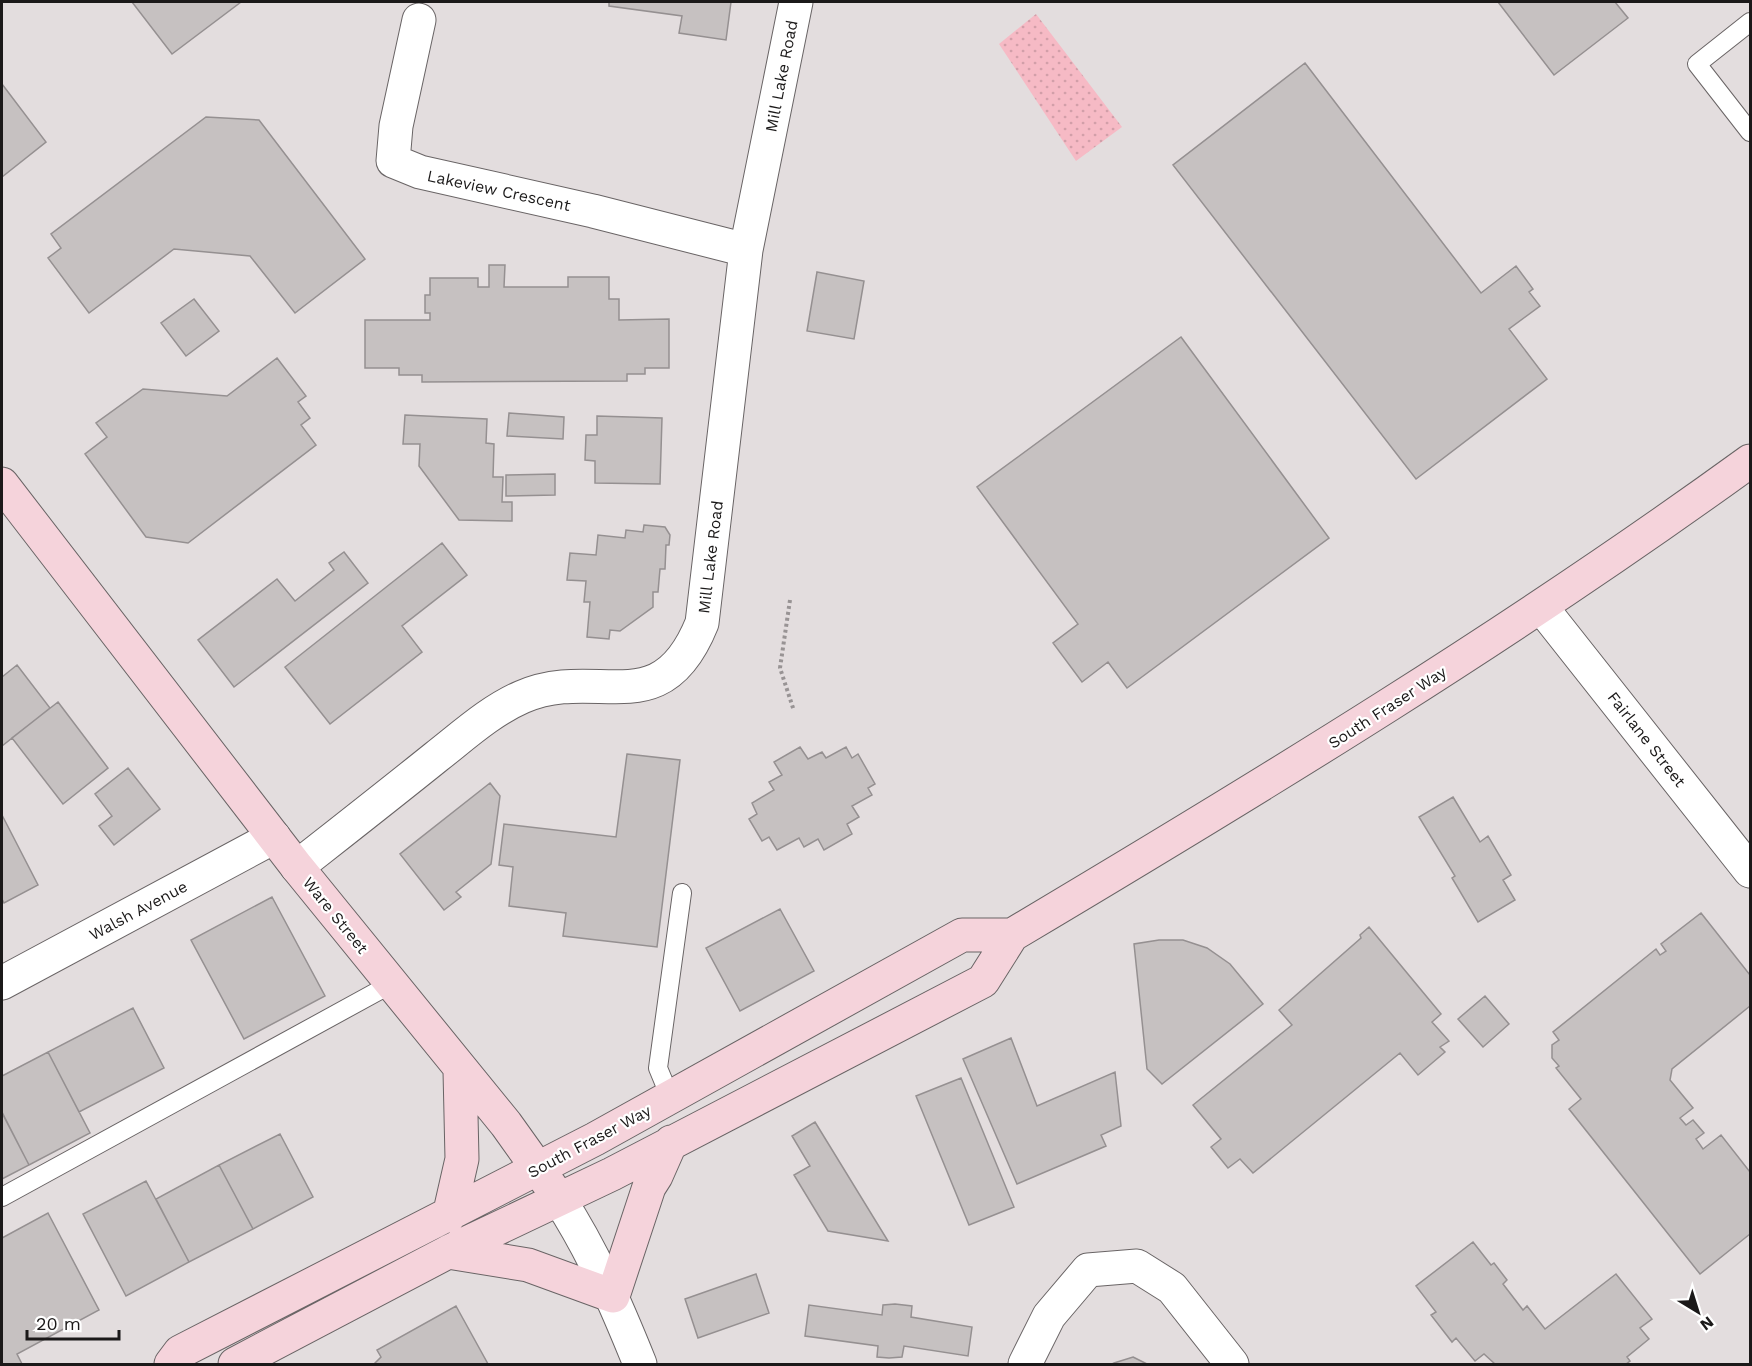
<svg xmlns="http://www.w3.org/2000/svg" width="1752" height="1366" font-family="'Work Sans',sans-serif">
<style>
.park{fill:url(#park-dots)}
.building{fill:#c6c1c1;stroke:#959091;stroke-width:1.5}
.lines{fill:none;stroke-linecap:round;stroke-linejoin:round}
.service-casing{stroke:#696465;stroke-width:20}
.minor-casing{stroke:#696465;stroke-width:35}
.tertiary-casing{stroke:#696465;stroke-width:35}
.secondary-casing{stroke:#696465;stroke-width:35}
.path{stroke:#989394;stroke-width:4;stroke-dasharray:3 3;stroke-linecap:butt}
.service{stroke:#fff;stroke-width:18}
.minor{stroke:#fff;stroke-width:33}
.tertiary{stroke:#fff;stroke-width:33}
.secondary{stroke:#f5d3db;stroke-width:33}
.labels{text-anchor:middle;stroke-width:4.5;stroke-linejoin:round;paint-order:stroke}
.street-label{font-size:16px;fill:#1b1919;stroke:#fff}
</style>
<defs>
<pattern id="park-dots" width="8" height="8" patternUnits="userSpaceOnUse" patternTransform="scale(1.5)"><rect width="8" height="8" fill="#f6bac5"/><path d="M2 2h.1M6 6h.1" fill="none" stroke="#d29fa9" stroke-width="1.8" stroke-linecap="round"/></pattern>
</defs>
<rect width="100%" height="100%" fill="#e3ddde"/>
<path class="park" d="M1036,14L1122,127L1076,161L999,44Z"/>
<path class="building" d="M132,2H241L172,54Z
M609,2H731L726,40L679,33L682,16L609,6Z
M1498,2H1615L1628,18L1554,75Z
M1305,63L1481,293L1516,266L1533,289L1529,292L1540,306L1509,329L1547,379L1416,479L1173,165Z
M2,84L46,142L2,177Z
M206,117L259,120L365,259L295,313L250,256L174,249L89,313L48,258L61,248L51,234Z
M489,265H505L504,287H568V277H609V299H619V320L669,319V368H645V374H627V381L422,382V375H399V368H365V320H430V313H425V295H430V278H478V287H489Z
M817,272L864,281L854,339L807,331Z
M194,299L219,331L186,356L161,323Z
M1181,337L1329,538L1127,688L1108,662L1082,682L1053,643L1078,624L977,487Z
M277,358L306,396L298,402L310,418L301,425L316,445L188,543L146,537L85,454L107,437L96,423L143,389L227,396Z
M509,413L564,417L563,439L507,436Z
M405,415L487,419L486,443L494,444L493,477H503L502,502H512V521L459,520L419,466L420,444H403Z
M597,416L662,418L660,484L595,483V461L585,460L586,435H597Z
M555,474V495L506,496V475Z
M644,525L665,527L670,535L669,545H666L665,569H660L658,592H653V607L620,631L610,630L609,639L587,637L590,602H584L586,581L567,580L570,553L596,555L598,535L625,538L626,530L643,532Z
M442,543L467,575L402,626L422,652L330,724L285,667Z
M344,552L368,583L234,687L198,640L277,579L295,601L334,570L329,563Z
M17,665L50,708L2,746V677Z
M58,702L108,768L63,804L12,738Z
M800,747L808,759L822,752L826,758L846,747L852,758L858,754L875,784L868,788L872,795L852,806L859,817L847,824L852,834L824,850L818,839L804,847L799,838L777,850L769,837L762,841L749,819L757,814L752,803L774,790L769,782L782,775L774,762Z
M627,754L680,760L657,947L563,936L566,913L509,906L513,867L499,865L504,824L616,837Z
M128,768L160,809L114,845L99,826L112,816L95,794Z
M490,783L500,796L491,864L456,892L461,897L444,910L400,854Z
M1453,797L1480,842L1488,836L1511,875L1503,880L1515,900L1478,922L1452,878L1455,876L1419,817Z
M2,815L38,885L4,903L2,899Z
M272,897L325,996L244,1039L191,940Z
M780,909L814,971L740,1011L706,948Z
M1701,913L1750,975V1006L1672,1069L1670,1080L1693,1108L1680,1118L1686,1125L1693,1120L1704,1133L1696,1139L1703,1149L1721,1135L1750,1172V1234L1700,1274L1569,1109L1581,1099L1556,1068L1559,1066L1552,1058V1045L1559,1040L1553,1032L1656,949L1660,955L1666,951L1661,944Z
M1369,927L1441,1014L1432,1022L1449,1041L1440,1047L1445,1052L1418,1075L1400,1053L1253,1173L1240,1159L1228,1168L1211,1147L1221,1139L1193,1105L1292,1025L1279,1010L1361,938L1360,935Z
M1159,940H1183L1207,948L1230,964L1263,1004L1162,1084L1147,1069L1134,944Z
M1485,996L1509,1024L1483,1047L1458,1019Z
M133,1008L164,1068L79,1112L48,1052Z
M1011,1038L1037,1106L1115,1072L1121,1126L1101,1135L1106,1146L1017,1184L963,1059Z
M48,1052L90,1133L29,1165L2,1112V1076Z
M961,1078L1014,1207L969,1225L916,1096Z
M2,1113L29,1165L2,1179Z
M815,1122L888,1241L828,1231L794,1175L810,1166L792,1136Z
M280,1134L313,1197L253,1229L219,1165Z
M219,1165L253,1229L189,1262L156,1199Z
M146,1181L189,1262L126,1296L83,1214Z
M48,1213L99,1310L17,1354L22,1364H2V1238Z
M1473,1242L1491,1265L1494,1263L1507,1280L1503,1284L1523,1310L1527,1306L1545,1329L1616,1274L1652,1319L1640,1328L1649,1339L1627,1357L1630,1361L1626,1364H1495L1484,1354L1475,1361L1456,1338L1452,1342L1431,1315L1436,1312L1416,1286Z
M756,1274L769,1313L698,1338L685,1299Z
M895,1304L912,1306L911,1317L972,1327L968,1356L904,1346L902,1357L889,1358L877,1357L878,1346L805,1336L809,1305L882,1315L883,1305Z
M456,1306L488,1364H374L381,1357L377,1350Z
M1133,1357L1147,1364H1112L1114,1363Z"/>
<g class="lines">
<defs>
<path id="service" d="M1750,22L1697,64L1750,132
M670,1097L658,1068L682,893
M2,1197L391,984"/>
<path id="minor" d="M419,20L396,126L393,161L420,172L593,211L746,250
M1542,608L1750,871
M297,867C344,830 390,794 436,757C463,736 490,711 522,697C598,664 660,727 702,623L746,250L796,2
M2,983L274,837
M1025,1364L1049,1316L1088,1270L1137,1266L1172,1288L1232,1364"/>
<path id="tertiary" d="M559,1199C593,1251 617,1307 640,1364"/>
<path id="secondary" d="M2,484L297,867L506,1124L551,1187
M449,1216L462,1159L460,1071
M448,1252L528,1265L613,1296L649,1187L656,1176L671,1142
M171,1364L180,1352L595,1139L962,935H1012
M235,1364L448,1252L612,1174L983,981L1012,935C1264,785 1513,633 1750,461"/>
</defs>
<use href="#service" class="service-casing"/>
<use href="#minor" class="minor-casing"/>
<use href="#tertiary" class="tertiary-casing"/>
<use href="#secondary" class="secondary-casing"/>
<path class="path" d="M790,600L780,668L794,711"/>
<use href="#service" class="service"/>
<use href="#minor" class="minor"/>
<use href="#tertiary" class="tertiary"/>
<use href="#secondary" class="secondary"/>
</g>
<g class="labels">
<g class="street-label">
<text transform="translate(781 76) rotate(-79)" y="6">Mill Lake Road</text>
<text transform="translate(499 190) rotate(12)" y="6">Lakeview Crescent</text>
<text transform="translate(710 557) rotate(-83)" y="6">Mill Lake Road</text>
<text transform="translate(1387 707) rotate(-33)" y="6">South Fraser Way</text>
<text transform="translate(1647 739) rotate(52)" y="6">Fairlane Street</text>
<text transform="translate(138 910) rotate(-28)" y="6">Walsh Avenue</text>
<text transform="translate(336 915) rotate(51)" y="6">Ware Street</text>
<text transform="translate(589 1141) rotate(-28)" y="6">South Fraser Way</text>
</g>
</g>
<rect width="1752" height="1366" fill="none" stroke="#1b1919" stroke-width="6"/>
<g transform="translate(1698 1312) rotate(142)" stroke="#ffffff" stroke-width="4.5" paint-order="stroke">
<path d="M0-4.5L10 22L0 15L-10 22Z" fill="#1b1919"/>
<text y="-9" font-size="16" font-weight="bold" text-anchor="middle" fill="#1b1919">N</text>
</g>
<path d="M27 1330v9h92v-9" fill="none" stroke="#1b1919" stroke-width="3"/>
<text x="36" y="1330" font-size="18" fill="#1b1919" stroke="#ffffff" stroke-width="4.5" paint-order="stroke">20 m</text>
</svg>
